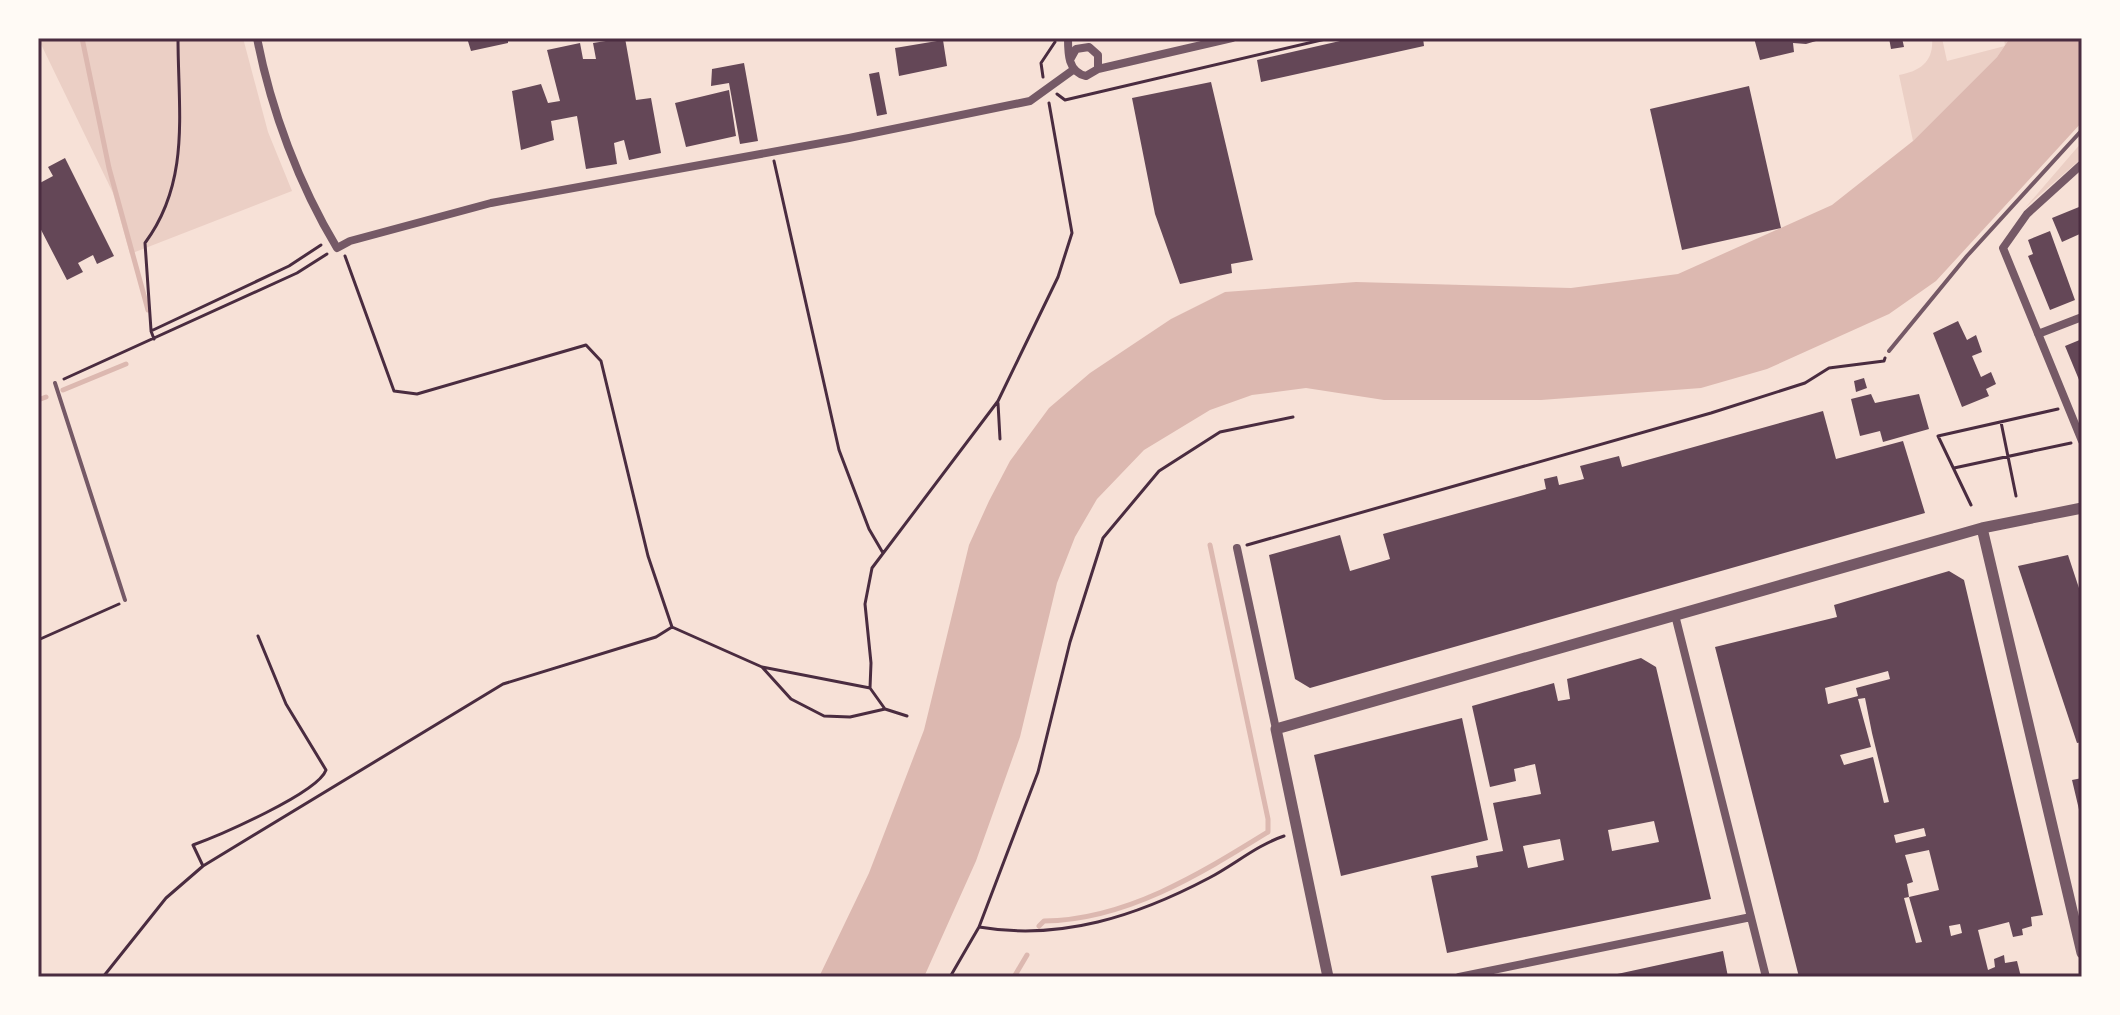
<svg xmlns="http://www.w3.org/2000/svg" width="2120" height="1015" font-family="'Alegreya Sans',sans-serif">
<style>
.green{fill:#ebcfc5}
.water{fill:#dcb8b0}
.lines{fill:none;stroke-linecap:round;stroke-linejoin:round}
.stream{stroke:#dcb8b0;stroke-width:5}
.building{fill:#644757;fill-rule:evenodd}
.path{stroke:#4a2c40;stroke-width:3}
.service{stroke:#755966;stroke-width:4}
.minor{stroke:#755966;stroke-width:8}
.tertiary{stroke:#755966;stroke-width:11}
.neatline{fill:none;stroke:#4a2c40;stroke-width:3}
</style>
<rect width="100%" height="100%" fill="#f7e1d7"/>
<path class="green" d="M38,38H243L268,132L292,191L130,254L113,193Z
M1932,38H1942L1947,61L2005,46L2004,38H2010L1997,57L1913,141L1899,75C1921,71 1934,61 1932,38Z
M2082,142V158L2025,208Z"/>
<path class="water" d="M2010,38H2082V122L1936,281L1889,314L1767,369L1701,388L1541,400H1384L1306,388L1252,395L1210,410L1144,450L1097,499L1075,537L1057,583L1020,737L976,861L924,977H819L869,873L924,730L969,545L989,501L1010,461L1049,408L1090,373L1171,319L1225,292L1356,282L1571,288L1678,274L1832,205L1913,141L1997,57Z"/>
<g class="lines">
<path class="stream" d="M82,38L109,168L148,310
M63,390L126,364
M38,400L46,397
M1039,926L1044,921C1126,920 1200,874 1268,832V819L1210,545
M1014,977L1027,955"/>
</g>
<path class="building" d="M467,38H508V43L471,51Z
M625,38L636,100L651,98L661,153L629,160L624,140L614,143L617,164L586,169L577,116L551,121L554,140L521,150L512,91L541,84L548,103L560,101L547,50L580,43L583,59H596L593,43Z
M1353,38H1423L1424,46L1261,82L1257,60Z
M1754,38H1826L1806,44L1793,43L1794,52L1760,60Z
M1889,38H1902L1904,47L1891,49Z
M943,40L947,66L899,76L895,48Z
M744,63L758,141L740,144L729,83L711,86L712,69Z
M879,72L887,114L877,116L869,74Z
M1211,82L1253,260L1231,264L1232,273L1180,284L1155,214L1132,98Z
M1749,86L1781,228L1682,250L1650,109Z
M729,90L736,136L686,147L675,103Z
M65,158L114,256L97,264L93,255L78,263L83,272L67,280L38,224V184L53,176L48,167Z
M2079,207L2082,233L2062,242L2052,218Z
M2050,231L2075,300L2050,310L2028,256L2033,254L2028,240Z
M1958,321L1967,340L1976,335L1982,352L1972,356L1981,377L1991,372L1996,384L1986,389L1989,396L1962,407L1933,333Z
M2082,339V387L2065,346Z
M1864,378L1867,388L1856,392L1854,381Z
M1871,394L1875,403L1919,394L1929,429L1883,442L1880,431L1860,436L1851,399Z
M1823,411L1836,459L1903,441L1925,513L1310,688L1295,679L1269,555L1340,535L1350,571L1390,559L1383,534L1542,490L1546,489L1544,479L1557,476L1559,485L1584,479L1580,466L1619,456L1622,467Z
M2068,555L2082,597V742L2077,743L2018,566Z
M1949,571L1964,580L2043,915L2031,917L2032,926L2022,929L2023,935L2013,937L2009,922L1978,930L1988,970L1995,967L1994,959L2004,955L2005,963L2017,961L2021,977H1799L1715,647L1837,617L1834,605ZM1888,671L1890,679L1856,688L1858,696L1828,704L1825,688ZM1865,698L1872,733L1889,802L1884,803L1873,757L1844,765L1840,755L1871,747L1858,699ZM1924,828L1926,836L1896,843L1894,835ZM1929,850L1939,890L1909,897L1907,884L1913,882L1905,855ZM1909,897L1922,942L1916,943L1904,898ZM1960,924L1962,933L1951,936L1949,926Z
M1641,658L1656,667L1711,899L1447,953L1431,876L1478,867L1476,856L1503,851L1493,803L1541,794L1535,764L1514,769L1516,781L1490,787L1472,706L1554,683L1558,701L1570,699L1567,679ZM1654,821L1659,842L1612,851L1608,830ZM1560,839L1564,860L1528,868L1523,846Z
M1462,718L1488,840L1341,876L1314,755Z
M2082,778V818H2081L2072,780Z
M1723,951L1728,977H1608V976Z"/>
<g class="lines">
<path class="path" d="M1043,77L1041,63L1055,42
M1057,94L1065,100L1330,38
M774,161L839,450L869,529L883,553
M345,256L394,391L417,394L586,345L601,361L648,556L672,627L762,667L791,699L824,716L850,717L885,709L907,716
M151,330L145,243C191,181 178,111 178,38
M154,339L151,331L289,266L321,245
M64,379L297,273L327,254
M998,403L1000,439
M2001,422L2016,496
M1954,468L2071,443
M1971,505L1938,436L2058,409
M1247,545L1711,413L1805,383L1829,368L1884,361L1885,358
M38,640L119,604
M762,667L870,688
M885,709L870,688L871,663L865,604L872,568L998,401L1058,277L1072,233L1049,103
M203,866L193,845C218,836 318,793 326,770L286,704L258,636
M979,927L1038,772L1070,642L1103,538L1159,471L1220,432L1293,417
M103,977L166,898L203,866L503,684L656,637L672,627
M950,977L979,927C1061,941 1137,916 1209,878C1234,865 1257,845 1284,836"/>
<path class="service" d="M1889,351L1967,256L2082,130
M55,383L125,600"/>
<path class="minor" d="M257,38C271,110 299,185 337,248L350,241L491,203L849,138L1030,101L1073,70
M1068,38C1068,54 1068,72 1086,76L1098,69L1232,38
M1071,58L1076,49L1089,47L1098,55V69
M2082,164L2027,214L2003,248L2082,441
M2038,334L2082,317
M1237,548L1276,729
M1675,615L1766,977
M1459,977L1751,917"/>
<path class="tertiary" d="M1982,528L2082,953
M1328,977L1276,729L1982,528L2082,508"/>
</g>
<rect width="2120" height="1015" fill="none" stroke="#fffaf5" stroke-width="80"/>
<rect x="40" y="40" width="2040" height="935" class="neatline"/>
</svg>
